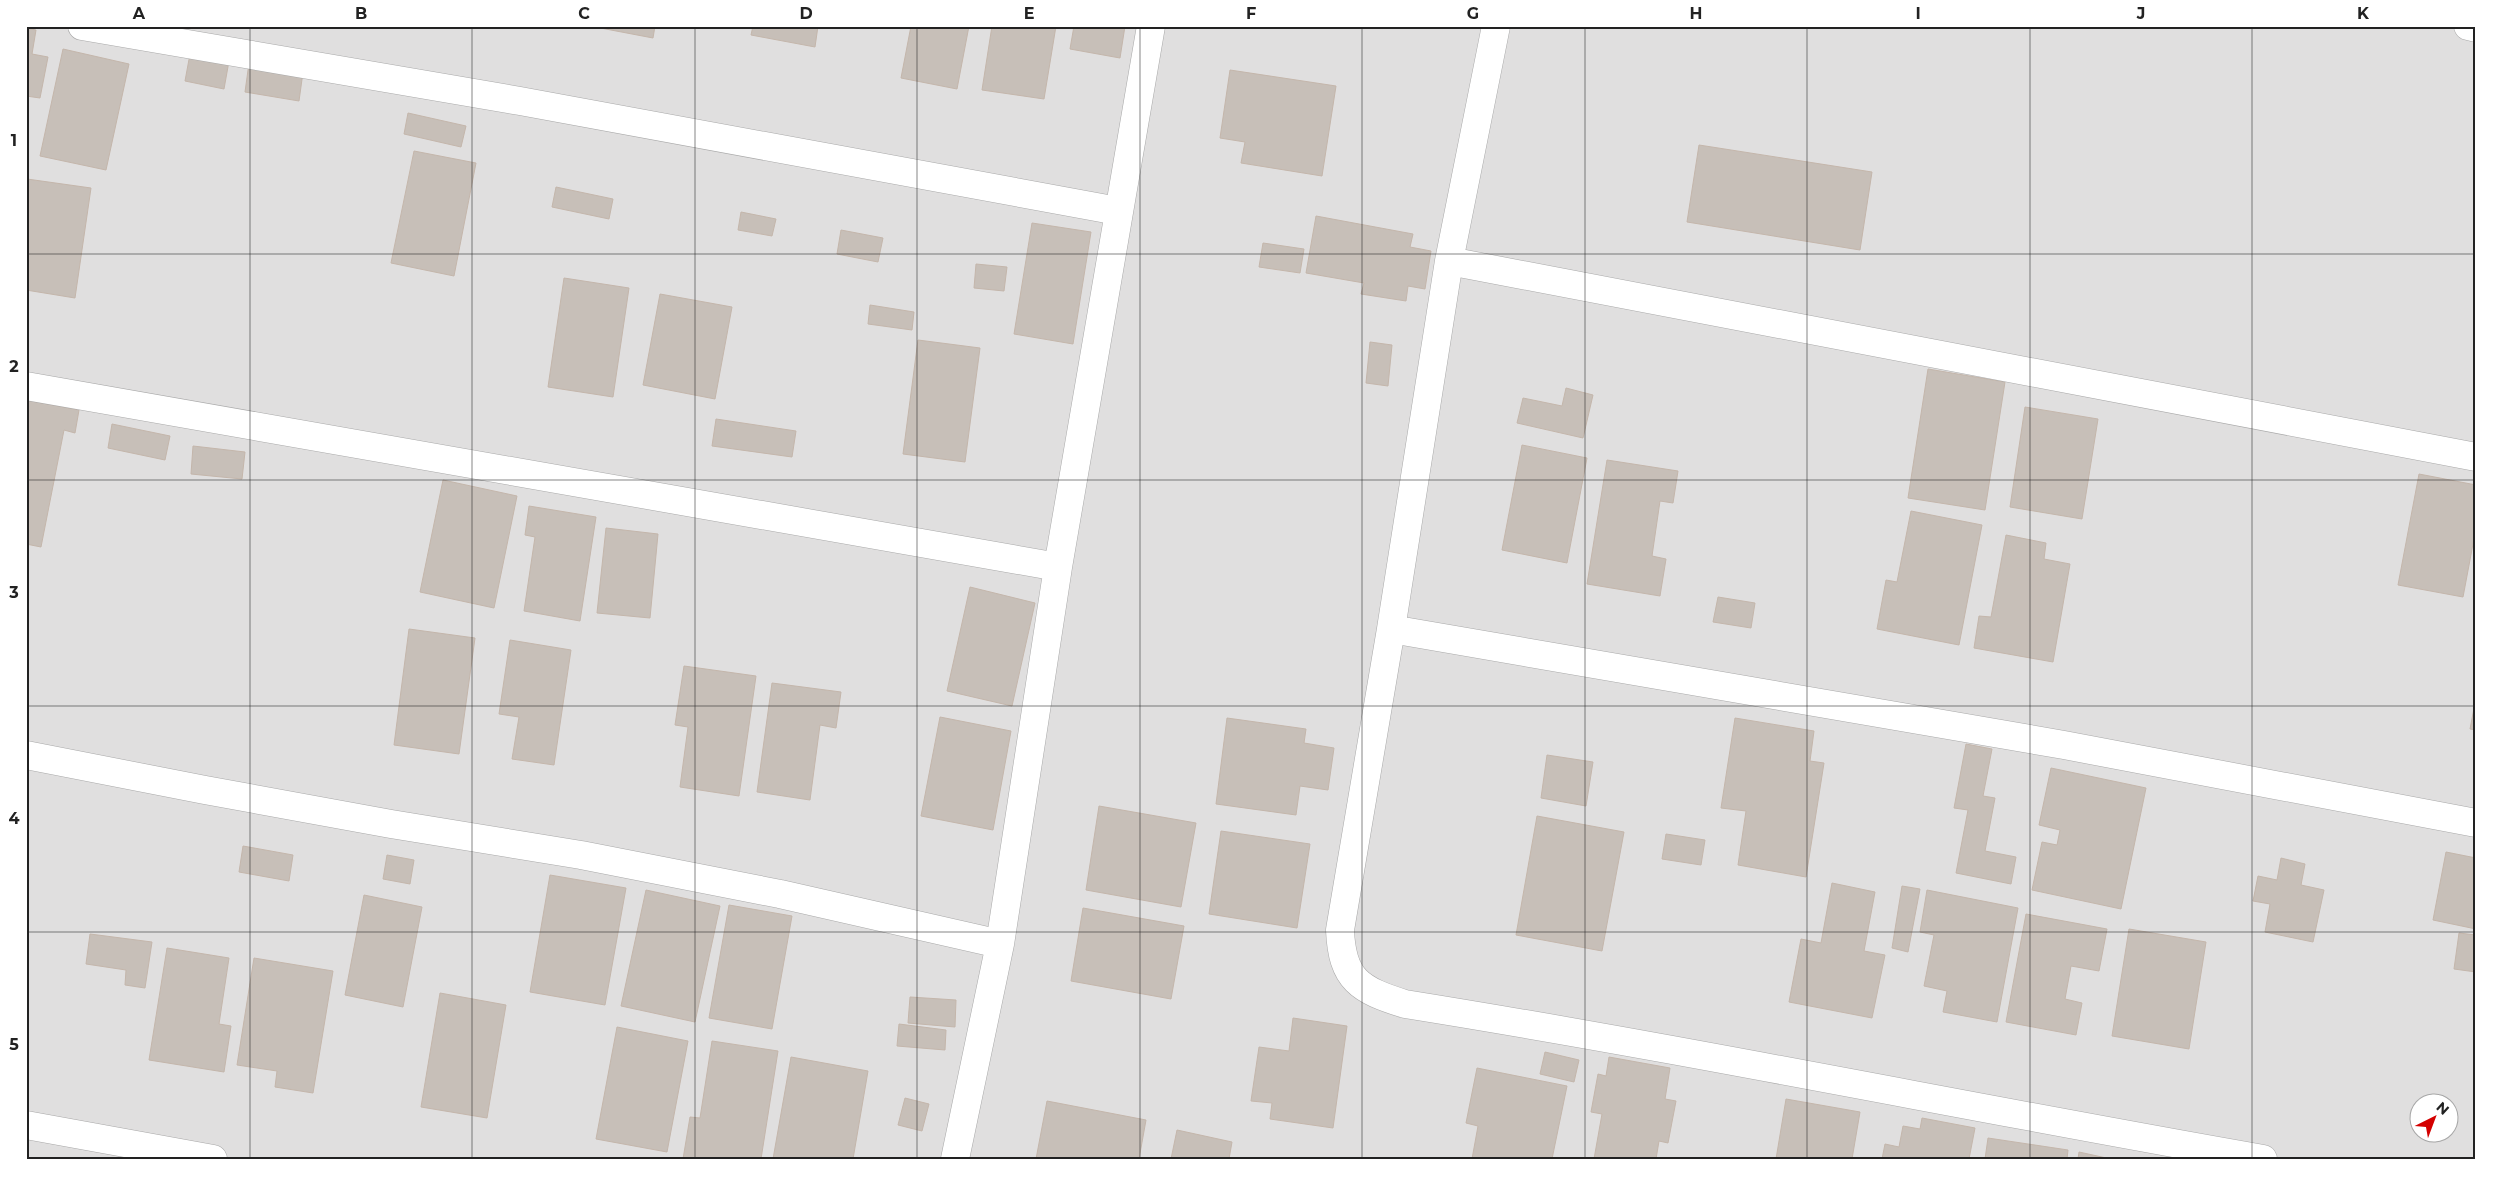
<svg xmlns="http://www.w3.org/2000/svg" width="2502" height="1185" font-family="Montserrat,sans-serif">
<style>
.residential{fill:#e0dfdf;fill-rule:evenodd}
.building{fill:#c7bfb8;stroke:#c4b6ab}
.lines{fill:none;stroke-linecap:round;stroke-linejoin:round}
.street-casing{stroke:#a9a9a9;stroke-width:29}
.street{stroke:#fff;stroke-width:28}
.grid{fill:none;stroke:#222;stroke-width:1;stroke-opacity:0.55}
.neatline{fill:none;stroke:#222;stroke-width:2}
.grid-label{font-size:16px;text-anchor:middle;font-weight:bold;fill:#222}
</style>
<rect width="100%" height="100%" fill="#f2efe9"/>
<path class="residential" d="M26,26H2476V1159H26ZM2420,1102H2450V1132H2420Z"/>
<path class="building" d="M590,26H655L653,38Z
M753,26H818L815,47L751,35Z
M911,26H969L957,89L901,78Z
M992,26H1056L1044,99L982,90Z
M1074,26H1125L1120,58L1070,49Z
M26,28L36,30L32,54L48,57L40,98L26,96Z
M63,49L129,64L106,170L40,156Z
M190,54L229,61L224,89L185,81Z
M249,63L303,72L299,101L245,92Z
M1230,70L1336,86L1322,176L1241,163L1245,142L1220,138Z
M408,113L466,126L461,147L404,134Z
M1699,145L1872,172L1860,250L1687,222Z
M414,151L476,163L454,276L391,263Z
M27,179L91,188L75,298L26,290Z
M556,187L613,199L609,219L552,207Z
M741,212L776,219L772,236L738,230Z
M1316,216L1413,234L1410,247L1431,251L1425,289L1408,286L1406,301L1361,294L1364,283L1306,273Z
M1032,223L1091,232L1073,344L1014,334Z
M841,230L883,238L878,262L837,254Z
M1263,243L1304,249L1300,273L1259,267Z
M976,264L1007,267L1004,291L974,288Z
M564,278L629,288L613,397L548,387Z
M660,294L732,307L715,399L643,385Z
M870,305L914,312L912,330L868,324Z
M918,340L980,348L965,462L903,454Z
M1370,342L1392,345L1388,386L1366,383Z
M1928,369L2005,382L1985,510L1908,498Z
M1566,388L1593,395L1583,438L1517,423L1523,398L1562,406Z
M26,400L79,410L75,433L64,430L41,547L26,544Z
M2025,407L2098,419L2082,519L2010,507Z
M716,419L796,431L792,457L712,446Z
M112,424L170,436L165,460L108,448Z
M1522,445L1587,458L1567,563L1502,550Z
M193,446L245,452L242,479L191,474Z
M1607,460L1678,471L1673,503L1660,501L1652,556L1666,559L1660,596L1587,584Z
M2419,474L2476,485V528L2463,597L2398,585Z
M443,480L517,496L494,608L420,592Z
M529,506L596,517L580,621L524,611L535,537L525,535Z
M1911,511L1982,525L1959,645L1877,629L1886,580L1897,582Z
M606,528L658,534L650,618L597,613Z
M2006,535L2046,543L2044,559L2070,564L2053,662L1974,648L1979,616L1991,617Z
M970,587L1035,603L1012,706L947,691Z
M1718,597L1755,603L1751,628L1713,622Z
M409,629L475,638L459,754L394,745Z
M510,640L571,650L554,765L512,759L519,717L499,714Z
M684,666L756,676L739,796L680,787L688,727L675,725Z
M772,683L841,692L836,728L820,725L810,800L757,792Z
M2476,698V730L2470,729Z
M940,717L1011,731L993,830L921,816Z
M1227,718L1306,729L1304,743L1334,748L1328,790L1300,786L1296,815L1216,804Z
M1735,718L1814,731L1810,761L1824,763L1806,877L1738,865L1746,811L1721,808Z
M1966,744L1992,749L1983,796L1995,798L1985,851L2016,857L2011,884L1956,873L1968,810L1954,808Z
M1547,755L1593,762L1586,806L1541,798Z
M2051,768L2146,788L2121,909L2032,890L2042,842L2057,845L2060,830L2039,825Z
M1099,806L1196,823L1181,907L1086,890Z
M1537,816L1624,832L1602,951L1516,935Z
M1221,831L1310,844L1297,928L1209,914Z
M1666,834L1705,840L1701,865L1662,859Z
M243,846L293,855L289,881L239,872Z
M2446,852L2476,858V929L2433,920Z
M387,855L414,860L410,884L383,879Z
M2281,858L2305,864L2301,885L2324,890L2313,942L2265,932L2270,904L2253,901L2258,876L2277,880Z
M550,875L626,888L605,1005L530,992Z
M1832,883L1875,892L1864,951L1885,955L1872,1018L1789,1002L1801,939L1821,943Z
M1902,886L1920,889L1908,952L1892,948Z
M646,890L720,906L695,1022L621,1006Z
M1927,890L2018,908L1997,1022L1943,1012L1947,991L1924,986L1934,935L1920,932Z
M364,895L422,907L403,1007L345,995Z
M729,905L792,916L772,1029L709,1018Z
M1083,908L1184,926L1171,999L1071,981Z
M2026,914L2107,929L2099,971L2071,966L2065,999L2082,1003L2076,1035L2006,1022Z
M2129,929L2206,942L2189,1049L2112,1036Z
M2459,933L2476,935V972L2454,969Z
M90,934L152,942L145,988L125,985L126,970L86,964Z
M167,948L229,958L219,1024L231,1026L224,1072L149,1060Z
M254,958L333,971L313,1093L275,1087L277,1071L237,1065Z
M440,993L506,1005L487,1118L421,1107Z
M910,997L956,1000L955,1027L908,1023Z
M1293,1018L1347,1026L1333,1128L1270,1119L1272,1103L1251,1101L1259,1047L1289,1051Z
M899,1024L946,1030L945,1050L897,1046Z
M617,1027L688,1041L667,1152L596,1139Z
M712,1041L778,1051L761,1159H683L690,1117L700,1118Z
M1545,1052L1579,1060L1574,1082L1540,1074Z
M791,1057L868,1071L853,1159H773Z
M1609,1057L1670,1068L1665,1099L1676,1101L1668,1143L1659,1141L1656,1159H1594L1602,1114L1591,1112L1598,1074L1606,1076Z
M1477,1068L1567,1086L1552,1159H1472L1478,1126L1466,1123Z
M905,1098L929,1104L922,1131L898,1125Z
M1786,1099L1860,1112L1852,1159H1776Z
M1047,1101L1146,1120L1139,1159H1036Z
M1922,1118L1975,1128L1969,1159H1882L1885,1144L1899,1147L1903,1126L1920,1129Z
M1177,1130L1232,1142L1229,1159H1171Z
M1988,1138L2068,1150L2067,1159H1985Z
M2079,1152L2111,1159H2078Z"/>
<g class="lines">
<defs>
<path id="street" d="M82,26L520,101L1118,211
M1496,26L1449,261L1391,629L2064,745L2476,823
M2468,26L2476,28
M1449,261L2476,457
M26,386L1058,567
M1391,629L1340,930C1342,980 1360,990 1405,1004C1692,1050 1977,1109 2263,1159
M26,755L205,790L391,824L581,855L780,894L1000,944
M26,1125L213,1159
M955,1159L1000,944L1058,567L1151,26"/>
</defs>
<use href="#street" class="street-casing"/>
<use href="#street" class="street"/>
</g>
<path class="grid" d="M250,26V1159M472,26V1159M695,26V1159M917,26V1159M1140,26V1159M1362,26V1159M1585,26V1159M1807,26V1159M2030,26V1159M2252,26V1159M26,254H2476M26,480H2476M26,706H2476M26,932H2476"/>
<rect width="2502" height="1185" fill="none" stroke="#ffffff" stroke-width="55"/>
<g transform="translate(2434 1118) rotate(42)"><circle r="24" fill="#ffffff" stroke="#a7a7a7"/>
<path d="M0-4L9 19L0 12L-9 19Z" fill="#d40000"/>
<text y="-8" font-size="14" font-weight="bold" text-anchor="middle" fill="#222222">N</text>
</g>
<rect x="28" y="28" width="2446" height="1130" class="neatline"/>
<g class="grid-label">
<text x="139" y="19">A</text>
<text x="361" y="19">B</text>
<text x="584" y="19">C</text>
<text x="806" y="19">D</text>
<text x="1029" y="19">E</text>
<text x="1251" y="19">F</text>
<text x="1473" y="19">G</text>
<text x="1696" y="19">H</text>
<text x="1918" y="19">I</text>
<text x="2141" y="19">J</text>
<text x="2363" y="19">K</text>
<text x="14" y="146">1</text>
<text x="14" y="372">2</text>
<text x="14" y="598">3</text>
<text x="14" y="824">4</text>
<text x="14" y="1050">5</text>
</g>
</svg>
